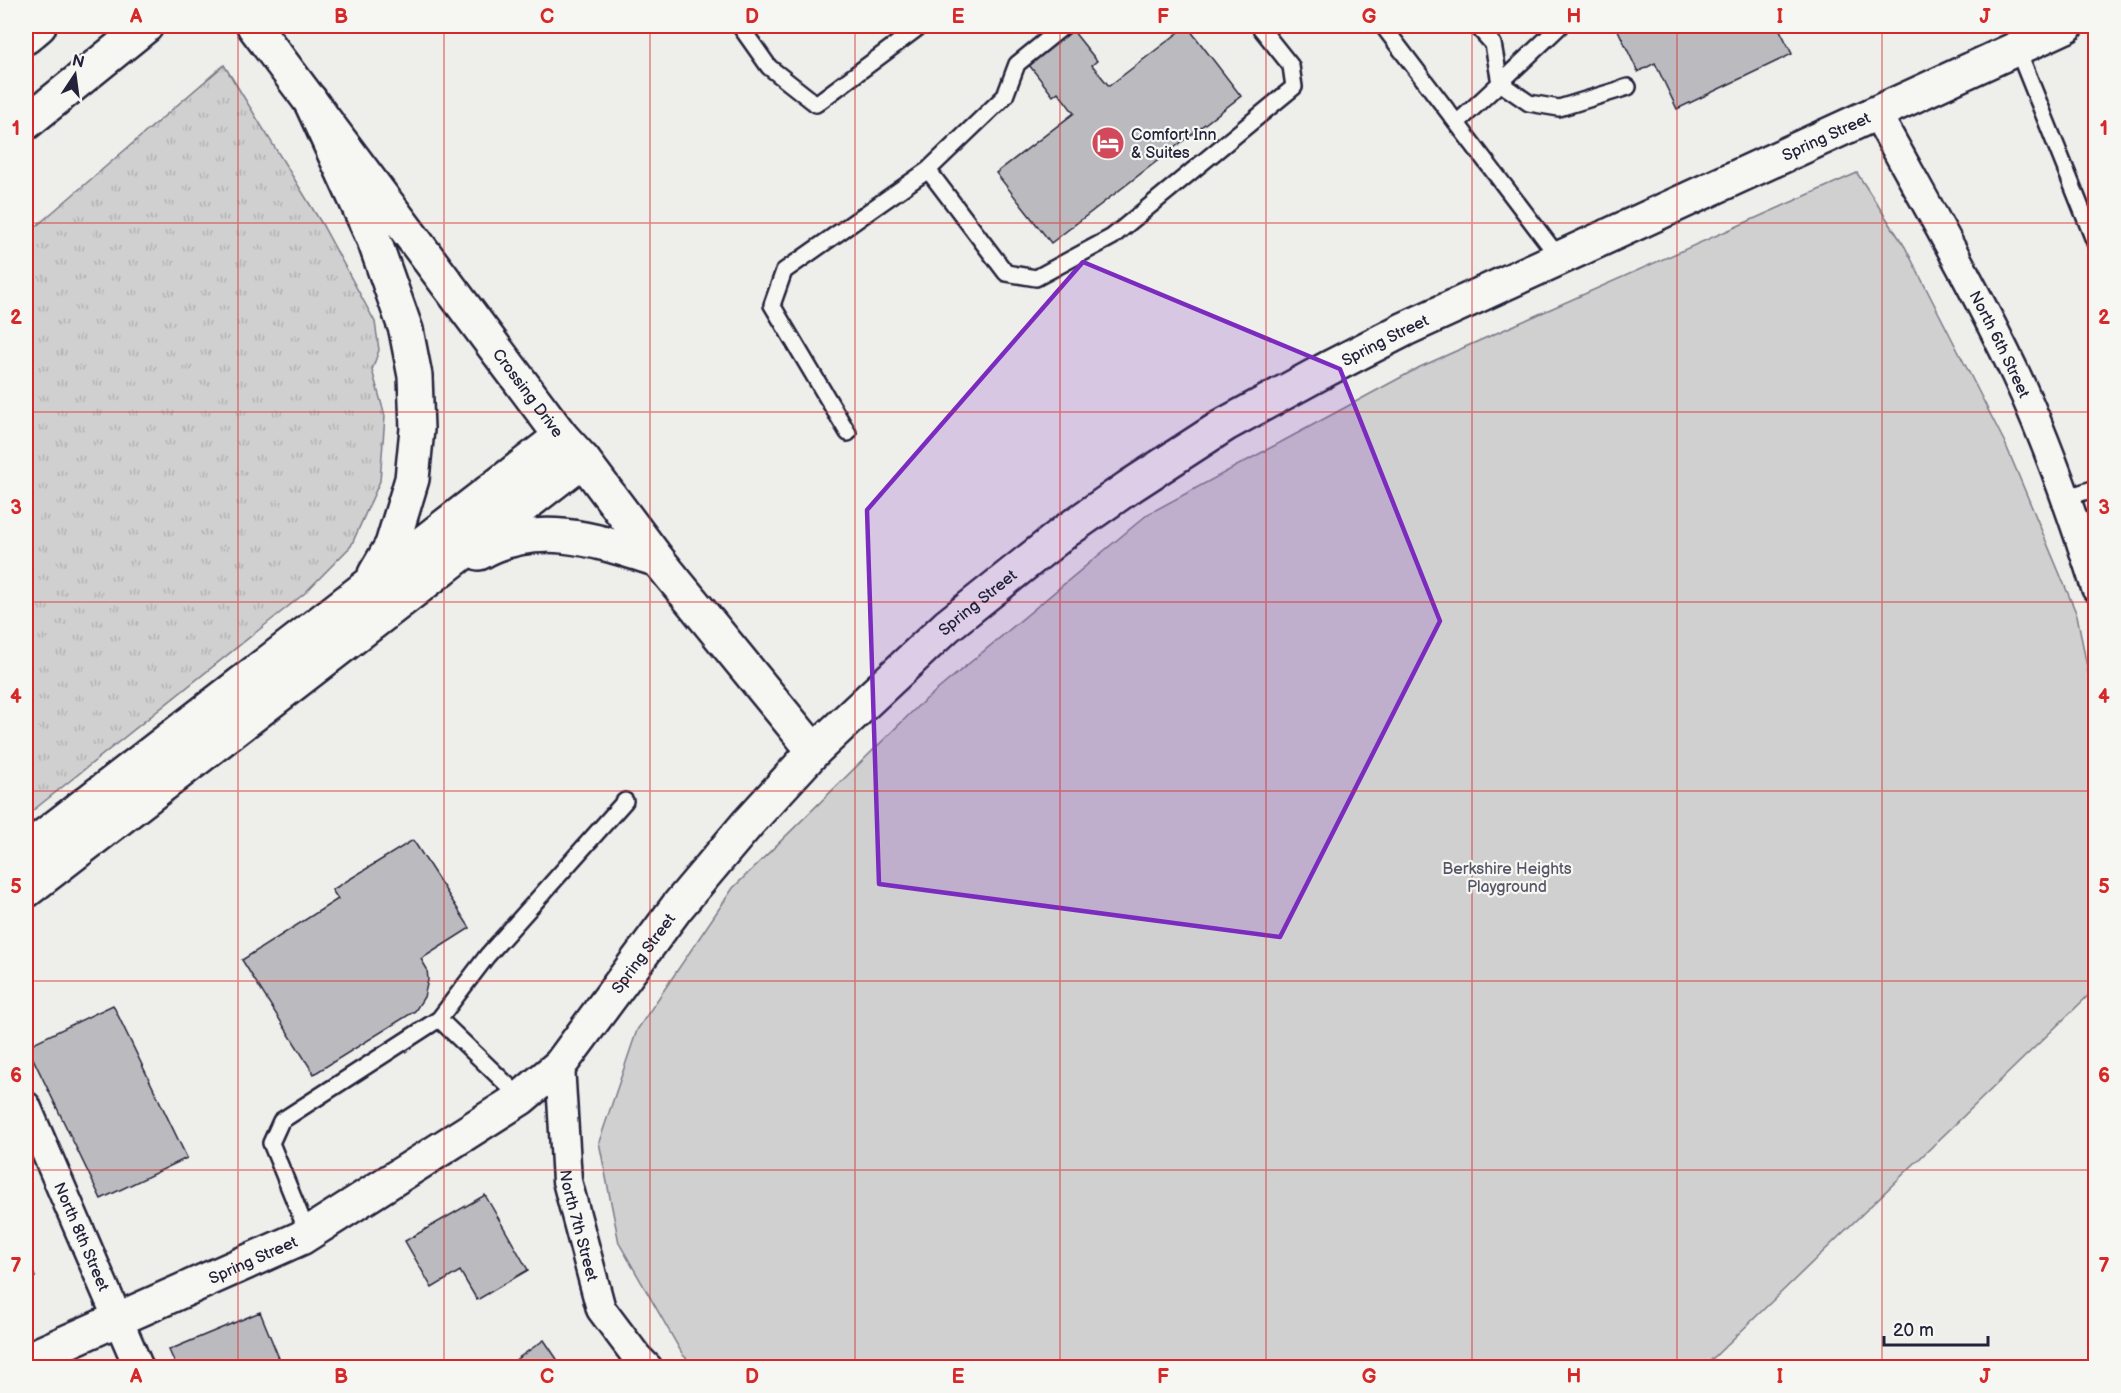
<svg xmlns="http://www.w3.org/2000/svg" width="2121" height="1393" font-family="'Balsamiq Sans',sans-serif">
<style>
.grass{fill:url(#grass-tufts);stroke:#797986;stroke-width:1.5}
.park{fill:#d0d0d1;stroke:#797986;stroke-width:1.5}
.building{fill:#bbbbbf;stroke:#22223b;stroke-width:1.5}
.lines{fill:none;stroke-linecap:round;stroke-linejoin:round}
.lane-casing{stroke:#22223b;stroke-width:20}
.street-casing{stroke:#22223b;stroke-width:33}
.secondary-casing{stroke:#22223b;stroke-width:38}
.highway-casing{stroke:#22223b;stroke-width:38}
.lane{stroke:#f6f6f2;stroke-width:15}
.street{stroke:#f6f6f2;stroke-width:28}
.secondary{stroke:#f6f6f2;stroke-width:33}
.highway{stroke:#f6f6f2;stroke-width:33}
.marked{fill:#7b2cbf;fill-opacity:0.2;stroke:#7b2cbf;stroke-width:4.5;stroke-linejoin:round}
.grid{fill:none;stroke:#d62828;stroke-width:1.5;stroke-opacity:0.55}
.labels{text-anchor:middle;stroke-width:4.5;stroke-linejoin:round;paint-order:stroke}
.poi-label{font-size:16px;fill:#22223b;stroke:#f6f6f2;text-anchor:start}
.street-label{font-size:16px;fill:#22223b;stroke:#f6f6f2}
.park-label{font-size:16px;fill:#565668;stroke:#f6f6f2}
.neatline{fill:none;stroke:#d62828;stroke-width:2}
.grid-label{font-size:20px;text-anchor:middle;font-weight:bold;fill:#d62828}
</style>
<defs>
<pattern id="grass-tufts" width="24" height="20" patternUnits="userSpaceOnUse" patternTransform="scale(1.5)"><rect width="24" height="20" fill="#d0d0d1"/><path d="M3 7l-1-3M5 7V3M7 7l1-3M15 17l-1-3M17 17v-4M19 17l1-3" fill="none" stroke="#b2b2b4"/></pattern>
</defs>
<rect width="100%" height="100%" fill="#eeeeeb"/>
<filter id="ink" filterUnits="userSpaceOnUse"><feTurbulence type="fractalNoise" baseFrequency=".0167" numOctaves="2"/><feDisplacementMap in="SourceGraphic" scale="12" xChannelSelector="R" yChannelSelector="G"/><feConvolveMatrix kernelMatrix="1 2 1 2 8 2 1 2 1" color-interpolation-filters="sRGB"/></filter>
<g filter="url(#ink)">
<path class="grass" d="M224,65L322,224L375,322L379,350L372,370L385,416L380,481L351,546L305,593L26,816V235Z"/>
<path class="park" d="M1857,173L1905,247L2005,443L2077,615L2095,708V989L1704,1367L697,1368L683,1355L619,1243L599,1142L637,1030L733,888L918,706L1148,514L1420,367Z"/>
<path class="building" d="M1187,26L1241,96L1051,243L996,173L1074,113L1058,92L1053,96L1026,61L1070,27L1097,61L1092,65L1109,86Z
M1616,26H1778L1792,54L1677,109L1655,63L1638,72Z
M413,840L470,928L421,959L427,969L428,980L424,997L415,1011L314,1074L242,960L338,899L332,890Z
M113,1005L187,1158L101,1199L27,1046Z
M485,1195L528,1270L477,1300L460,1271L432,1288L405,1241Z
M26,1255L35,1277L26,1281Z
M260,1312L283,1368H177L169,1350Z
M544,1340L563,1368H504Z"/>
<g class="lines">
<defs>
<path id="lane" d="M740,26L769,67L816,104L919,27
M1383,26L1560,259
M1560,26L1500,83L1529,103L1559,108L1628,87
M2017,48L2096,245
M1457,123L1500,83L1493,44L1477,26
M928,170L1006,273L1036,278L1112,237L1294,87L1291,66L1259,26
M848,433L772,305L784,271L928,170L1005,96L1017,64L1064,26
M2065,498L2096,488
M439,1019L487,956L625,801
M308,1234L271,1143L281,1121L439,1019L521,1098"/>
<g id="street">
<path id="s1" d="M1877,114C1924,200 1974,286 2016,375C2048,443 2073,516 2096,588"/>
<path id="s2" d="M560,1065L567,1181L601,1309L637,1357L648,1368"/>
<path id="s3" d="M26,1106L139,1368"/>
</g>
<g id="secondary">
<path id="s4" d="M254,26L561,436L583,460L658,560L814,751"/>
<path id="s5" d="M26,1360L301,1238L521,1098L560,1065L677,907L748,823L814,751L947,626L1066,531L1129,487L1226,424L1329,368L1405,329L2066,26"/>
</g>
<path id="highway" d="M26,37L39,26
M310,100L374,240L406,330L415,376L417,429L412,479L392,545L375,574
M26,123L146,26
M479,553C538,519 599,541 658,560
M26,850L561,436
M26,891L583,460"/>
</defs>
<use href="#lane" class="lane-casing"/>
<use href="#street" class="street-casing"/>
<use href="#secondary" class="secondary-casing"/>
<use href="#highway" class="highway-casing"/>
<use href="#lane" class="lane"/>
<use href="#street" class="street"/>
<use href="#secondary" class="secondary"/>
<use href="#highway" class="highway"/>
</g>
</g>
<path class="marked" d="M1083,262L1340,369L1440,621L1280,937L879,884L867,510Z"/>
<path class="grid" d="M238,26V1368M444,26V1368M650,26V1368M855,26V1368M1060,26V1368M1266,26V1368M1472,26V1368M1677,26V1368M1882,26V1368M26,223H2096M26,412H2096M26,602H2096M26,791H2096M26,981H2096M26,1170H2096"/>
<defs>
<symbol id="hotel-disc" viewBox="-11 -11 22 22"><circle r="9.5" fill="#d1495b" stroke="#f6f6f2"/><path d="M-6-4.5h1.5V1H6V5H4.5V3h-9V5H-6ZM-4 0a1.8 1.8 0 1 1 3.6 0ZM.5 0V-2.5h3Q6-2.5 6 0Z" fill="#fff"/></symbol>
</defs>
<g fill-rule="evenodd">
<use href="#hotel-disc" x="1089" y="124" width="38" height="38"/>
</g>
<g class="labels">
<g class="poi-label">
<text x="1131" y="140">Comfort Inn<tspan x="1131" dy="18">&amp; Suites</tspan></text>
</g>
<g class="street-label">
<text dy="6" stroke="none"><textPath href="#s5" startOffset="2210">Spring Street</textPath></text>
<text dy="6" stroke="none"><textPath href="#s5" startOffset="1724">Spring Street</textPath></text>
<text dy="6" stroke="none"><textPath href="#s1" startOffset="261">North 6th Street</textPath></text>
<text dy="6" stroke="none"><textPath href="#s4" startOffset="458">Crossing Drive</textPath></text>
<text dy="6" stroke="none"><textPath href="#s5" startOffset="1238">Spring Street</textPath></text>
<text dy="6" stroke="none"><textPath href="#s5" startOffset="752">Spring Street</textPath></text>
<text dy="6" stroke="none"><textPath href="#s2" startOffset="162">North 7th Street</textPath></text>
<text dy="6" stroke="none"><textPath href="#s3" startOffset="142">North 8th Street</textPath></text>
<text dy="6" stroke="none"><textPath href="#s5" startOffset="248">Spring Street</textPath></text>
</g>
<g class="park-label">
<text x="1507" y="874">Berkshire Heights<tspan x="1507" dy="18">Playground</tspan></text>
</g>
</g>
<rect width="2121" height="1393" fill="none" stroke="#f6f6f2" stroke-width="66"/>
<g transform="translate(75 75) rotate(13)" stroke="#f6f6f2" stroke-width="4.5" paint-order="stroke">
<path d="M0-4.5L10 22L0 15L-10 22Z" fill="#22223b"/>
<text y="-9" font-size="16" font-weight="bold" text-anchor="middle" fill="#22223b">N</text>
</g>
<path d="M1884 1336v9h104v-9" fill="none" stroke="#22223b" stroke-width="3"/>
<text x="1893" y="1336" font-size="18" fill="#22223b" stroke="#f6f6f2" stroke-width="4.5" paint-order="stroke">20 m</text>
<rect x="33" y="33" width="2055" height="1327" class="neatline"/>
<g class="grid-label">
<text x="136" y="23">A</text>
<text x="341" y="23">B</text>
<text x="547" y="23">C</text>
<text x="752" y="23">D</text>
<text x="958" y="23">E</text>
<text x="1163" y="23">F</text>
<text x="1369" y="23">G</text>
<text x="1574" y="23">H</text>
<text x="1780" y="23">I</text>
<text x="1985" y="23">J</text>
<text x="16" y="135">1</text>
<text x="2104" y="135">1</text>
<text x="16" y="324">2</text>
<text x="2104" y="324">2</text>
<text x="16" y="514">3</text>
<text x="2104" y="514">3</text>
<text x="16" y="703">4</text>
<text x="2104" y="703">4</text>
<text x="16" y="893">5</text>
<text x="2104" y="893">5</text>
<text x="16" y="1082">6</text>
<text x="2104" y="1082">6</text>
<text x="16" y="1272">7</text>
<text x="2104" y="1272">7</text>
<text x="136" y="1383">A</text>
<text x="341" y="1383">B</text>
<text x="547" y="1383">C</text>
<text x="752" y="1383">D</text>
<text x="958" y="1383">E</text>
<text x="1163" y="1383">F</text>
<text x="1369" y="1383">G</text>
<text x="1574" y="1383">H</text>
<text x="1780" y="1383">I</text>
<text x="1985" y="1383">J</text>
</g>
</svg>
